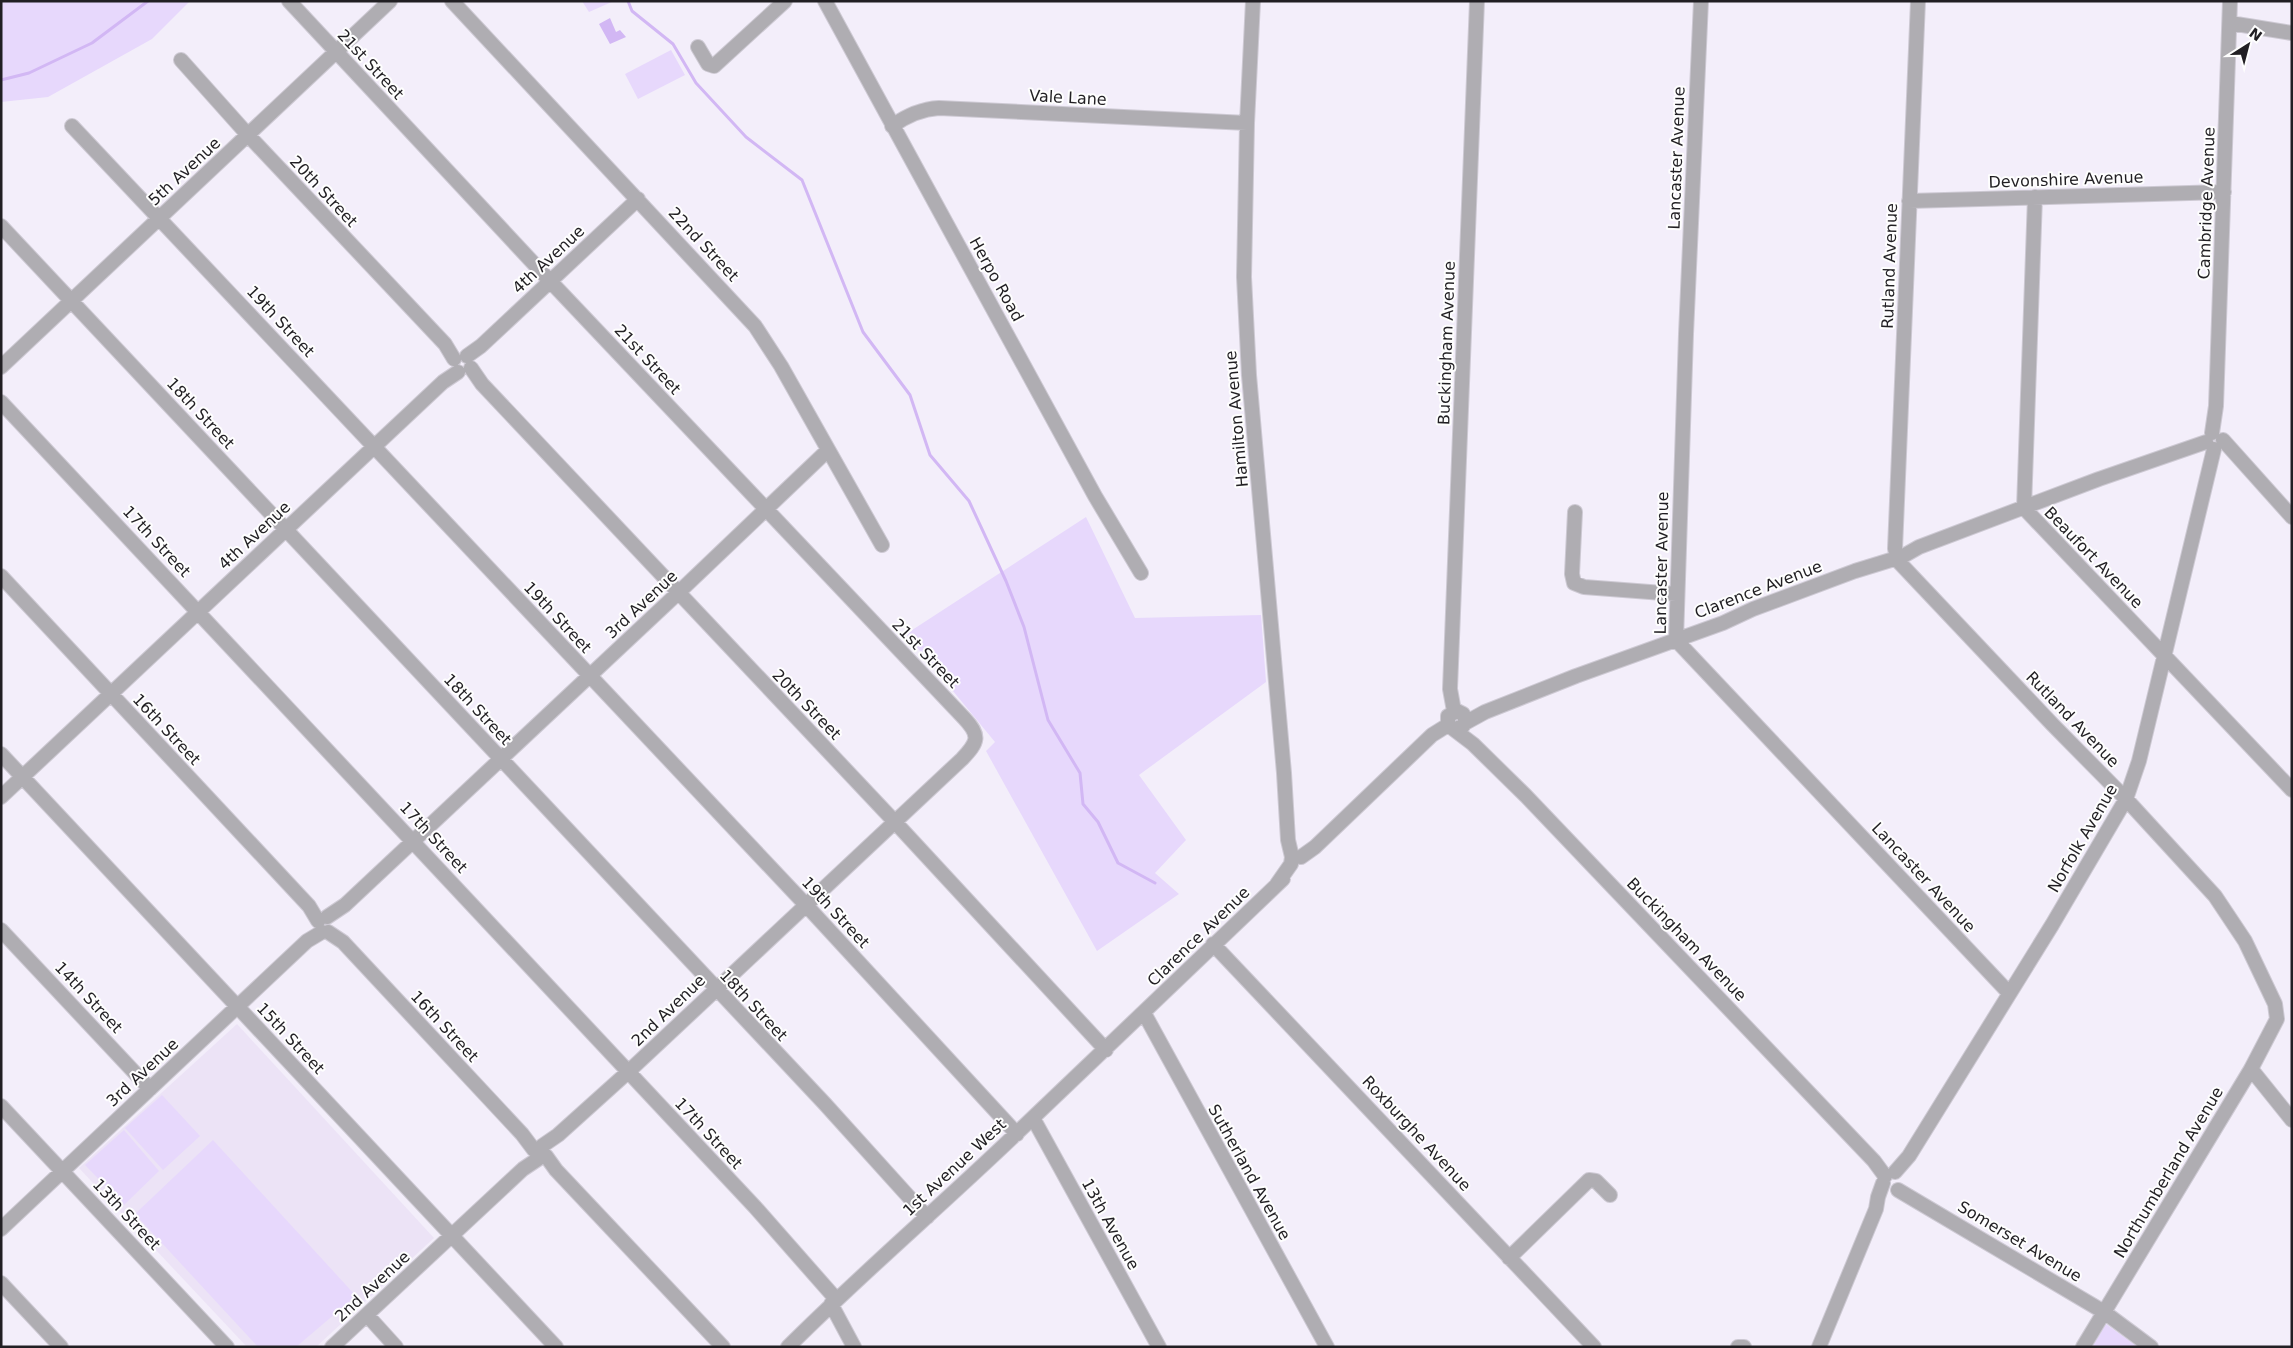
<svg xmlns="http://www.w3.org/2000/svg" width="2293" height="1348" font-family="'DejaVu Sans',sans-serif">
<style>
.built{fill:#ece3f6}
.green{fill:#e7d8fc}
.water{fill:#d2b7f4}
.lines{fill:none;stroke-linecap:round;stroke-linejoin:round}
.stream{stroke:#d2b7f4;stroke-width:3}
.minor-casing{stroke:#cdc9d3;stroke-width:16}
.minor{stroke:#afadb2;stroke-width:14}
.labels{text-anchor:middle;stroke-width:4;stroke-linejoin:round;paint-order:stroke}
.street-label{font-size:16px;fill:#211f23;stroke:#fefefe}
</style>
<rect width="100%" height="100%" fill="#f3eefa"/>
<path class="built" d="M237,1024L434,1238L316,1347H247L79,1168Z"/>
<path class="green" d="M1,1H190L152,39L48,97L1,102Z
M582,1H614L589,12Z
M671,50L685,75L638,99L625,74Z
M1086,517L1135,618L1261,615L1266,682L1139,775L1186,840L1155,873L1179,894L1097,951L986,751L995,742L906,634Z
M162,1095L200,1136L163,1170L125,1128Z
M124,1130L159,1171L124,1205L85,1165Z
M213,1140L356,1296L296,1347H258L135,1214Z
M2106,1324L2138,1347H2092Z"/>
<path class="water" d="M610,18L616,32L620,30L626,37L610,44L599,24Z"/>
<g class="lines">
<path class="stream" d="M628,1L632,11L673,44L696,83L746,137L802,180L863,332L910,395L930,455L969,501L1006,581L1024,627L1048,720L1080,773L1083,804L1098,822L1118,863L1155,883
M1,80L29,73L92,43L148,1"/>
<defs>
<path id="minor" d="M289,1L550,281L964,718C981,736 978,742 962,759L628,1072L558,1135L542,1146
M452,1L755,326L781,366L882,545
M825,1L1095,496L1141,573
M1253,1L1247,123L1244,277L1249,375L1284,773L1288,840L1292,857L1291,864L1277,884
M1701,1L1686,334L1676,640L2009,993
M2230,23L2292,33
M698,47L708,64L714,66L785,1
M181,60L248,135L445,344L454,359
M72,126L805,904L1017,1134
M892,126C906,116 921,109 939,108L1247,123
M2035,197L2024,508L2292,790
M1909,201L2224,192
M1,226L825,1104L927,1217
M467,356L481,346L638,199
M1,367L390,1
M471,368L482,384L894,821L1106,1050
M1,402L755,1207L836,1299
M2212,433L2216,406L2230,1
M2223,440L2292,517
M1575,512L1572,574L1574,583L1584,587L1676,594
M1895,549L1918,1
M1905,555L1919,547L2099,479L2206,442
M1897,560L2053,725L2126,799L2215,896L2245,941L2275,1004L2277,1019L2251,1069L2083,1347
M1,576L309,906L318,921
M1454,711L1450,689L1477,1
M1465,723L1485,712L1576,676L1723,623L1753,609L1855,571L1894,559
M1455,729L1463,726L1466,720L1463,714L1457,711L1448,716V725L1473,744L1526,796L1874,1161L1885,1176
M1,754L556,1347
M1,797L443,382L458,372
M1301,857L1315,847L1432,735L1448,725
M327,917L345,905L678,593L828,450
M1,930L150,1089
M328,932L343,942L522,1134L534,1150
M1213,944L1594,1347
M1144,1013L1327,1347
M2251,1069L2292,1120
M1,1106L227,1347
M1033,1118L1159,1347
M546,1156L556,1170L723,1347
M1895,1172L1909,1156L2052,925L2126,799L2139,761L2214,449
M1898,1190L2104,1312L2151,1347
M1,1229L307,941L322,932
M1509,1258L1589,1180L1596,1181L1610,1195
M1,1283L61,1347
M831,1304L854,1347
M367,1315L396,1347
M332,1347L523,1169L538,1159
M788,1347C862,1273 942,1205 1018,1132C1106,1048 1194,963 1283,879
M1738,1347H1744
M1819,1347L1876,1209L1878,1197L1883,1183"/>
</defs>
<use href="#minor" class="minor-casing"/>
<use href="#minor" class="minor"/>
</g>
<g class="labels">
<g class="street-label">
<text transform="translate(371 64) rotate(47)" y="6">21st Street</text>
<text transform="translate(1068 97) rotate(3)" y="6">Vale Lane</text>
<text transform="translate(1676 158) rotate(-88)" y="6">Lancaster Avenue</text>
<text transform="translate(184 171) rotate(-43)" y="6">5th Avenue</text>
<text transform="translate(2066 179) rotate(-2)" y="6">Devonshire Avenue</text>
<text transform="translate(324 191) rotate(47)" y="6">20th Street</text>
<text transform="translate(2206 203) rotate(-88)" y="6">Cambridge Avenue</text>
<text transform="translate(704 244) rotate(47)" y="6">22nd Street</text>
<text transform="translate(548 259) rotate(-43)" y="6">4th Avenue</text>
<text transform="translate(1889 266) rotate(-88)" y="6">Rutland Avenue</text>
<text transform="translate(997 279) rotate(61)" y="6">Herpo Road</text>
<text transform="translate(281 321) rotate(47)" y="6">19th Street</text>
<text transform="translate(1446 343) rotate(-88)" y="6">Buckingham Avenue</text>
<text transform="translate(648 359) rotate(47)" y="6">21st Street</text>
<text transform="translate(201 413) rotate(47)" y="6">18th Street</text>
<text transform="translate(1236 419) rotate(-95)" y="6">Hamilton Avenue</text>
<text transform="translate(254 535) rotate(-43)" y="6">4th Avenue</text>
<text transform="translate(157 541) rotate(47)" y="6">17th Street</text>
<text transform="translate(2094 557) rotate(46)" y="6">Beaufort Avenue</text>
<text transform="translate(1661 563) rotate(-89)" y="6">Lancaster Avenue</text>
<text transform="translate(1758 589) rotate(-21)" y="6">Clarence Avenue</text>
<text transform="translate(641 604) rotate(-43)" y="6">3rd Avenue</text>
<text transform="translate(558 617) rotate(47)" y="6">19th Street</text>
<text transform="translate(926 653) rotate(46)" y="6">21st Street</text>
<text transform="translate(807 704) rotate(46)" y="6">20th Street</text>
<text transform="translate(478 709) rotate(47)" y="6">18th Street</text>
<text transform="translate(2073 719) rotate(46)" y="6">Rutland Avenue</text>
<text transform="translate(167 729) rotate(47)" y="6">16th Street</text>
<text transform="translate(434 837) rotate(47)" y="6">17th Street</text>
<text transform="translate(2082 838) rotate(-60)" y="6">Norfolk Avenue</text>
<text transform="translate(1924 877) rotate(47)" y="6">Lancaster Avenue</text>
<text transform="translate(836 912) rotate(47)" y="6">19th Street</text>
<text transform="translate(1198 936) rotate(-44)" y="6">Clarence Avenue</text>
<text transform="translate(1687 939) rotate(46)" y="6">Buckingham Avenue</text>
<text transform="translate(89 997) rotate(47)" y="6">14th Street</text>
<text transform="translate(754 1005) rotate(47)" y="6">18th Street</text>
<text transform="translate(668 1010) rotate(-44)" y="6">2nd Avenue</text>
<text transform="translate(445 1026) rotate(47)" y="6">16th Street</text>
<text transform="translate(291 1038) rotate(47)" y="6">15th Street</text>
<text transform="translate(142 1072) rotate(-43)" y="6">3rd Avenue</text>
<text transform="translate(709 1133) rotate(47)" y="6">17th Street</text>
<text transform="translate(1417 1133) rotate(47)" y="6">Roxburghe Avenue</text>
<text transform="translate(954 1167) rotate(-43)" y="6">1st Avenue West</text>
<text transform="translate(1250 1172) rotate(61)" y="6">Sutherland Avenue</text>
<text transform="translate(2168 1172) rotate(-59)" y="6">Northumberland Avenue</text>
<text transform="translate(127 1214) rotate(47)" y="6">13th Street</text>
<text transform="translate(1111 1224) rotate(61)" y="6">13th Avenue</text>
<text transform="translate(2020 1241) rotate(31)" y="6">Somerset Avenue</text>
<text transform="translate(372 1286) rotate(-43)" y="6">2nd Avenue</text>
</g>
</g>
<rect width="2293" height="1348" fill="none" stroke="#211f23" stroke-width="5"/>
<g transform="translate(2248 45) rotate(36)" stroke="#fefefe" stroke-width="4" paint-order="stroke">
<path d="M0-4L9 19L0 12L-9 19Z" fill="#211f23"/>
<text y="-8" font-size="14" font-weight="bold" text-anchor="middle" fill="#211f23">N</text>
</g>
</svg>
